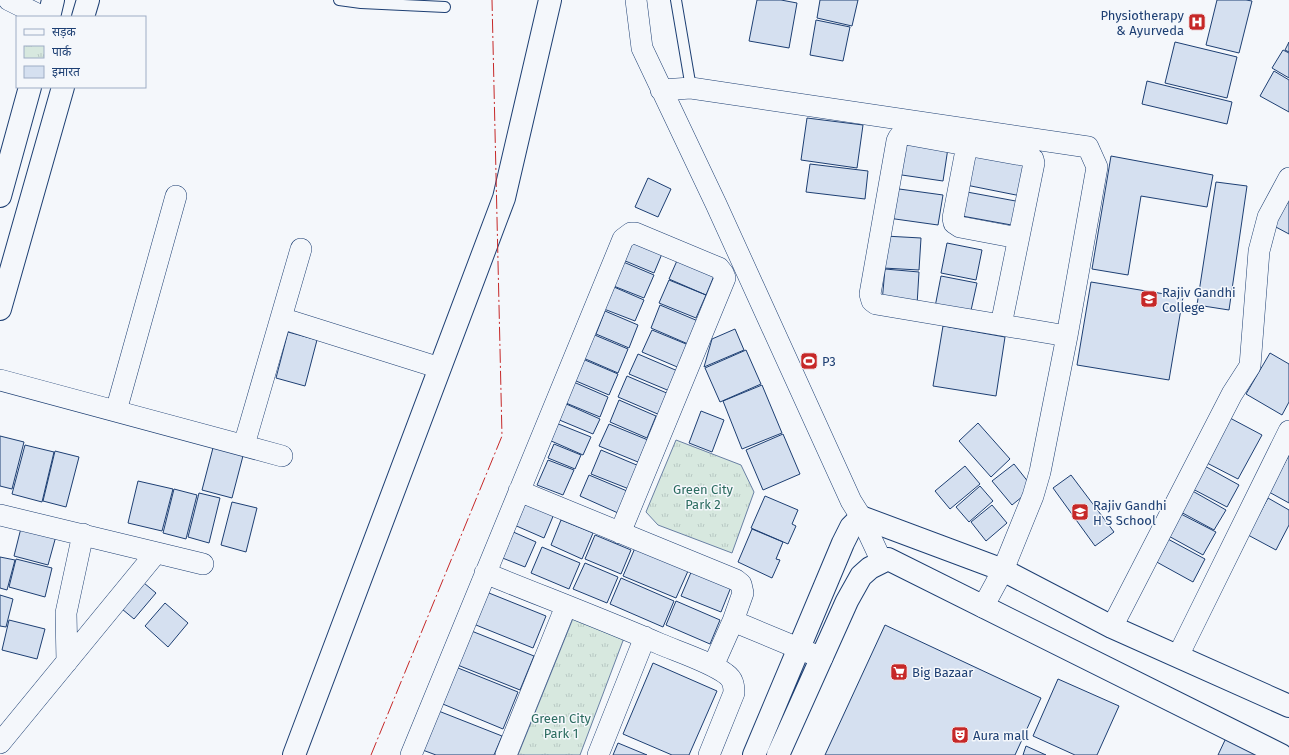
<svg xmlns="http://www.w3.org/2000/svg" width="1289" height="755" font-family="'Fira Sans','Noto Sans Devanagari',sans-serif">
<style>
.park{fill:url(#park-tufts);stroke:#687fa3}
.building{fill:#d5e0f0;stroke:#1d3f73}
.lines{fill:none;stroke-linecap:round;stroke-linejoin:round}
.service-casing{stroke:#1d3f73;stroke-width:12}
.minor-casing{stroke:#1d3f73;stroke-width:22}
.tertiary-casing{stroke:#1d3f73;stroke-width:24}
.service{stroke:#f4f7fb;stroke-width:10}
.minor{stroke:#f4f7fb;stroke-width:21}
.tertiary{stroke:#f4f7fb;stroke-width:22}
.power{stroke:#c62828;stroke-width:1;stroke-dasharray:14 3 2 3;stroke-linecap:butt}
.labels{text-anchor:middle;stroke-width:3;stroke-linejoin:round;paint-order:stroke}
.poi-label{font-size:13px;fill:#1d3f73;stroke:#f4f7fb;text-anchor:start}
.park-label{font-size:13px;fill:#2c6c60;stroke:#f4f7fb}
</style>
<defs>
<pattern id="park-tufts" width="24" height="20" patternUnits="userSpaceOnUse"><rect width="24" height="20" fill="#d7e8df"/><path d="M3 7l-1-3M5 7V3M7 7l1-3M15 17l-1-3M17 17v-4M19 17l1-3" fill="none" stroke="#b8c8c3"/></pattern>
</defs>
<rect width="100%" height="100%" fill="#f4f7fb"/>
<path class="park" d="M676,440L741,465L754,492L732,553L658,525L646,512Z
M576,611L627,630L580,755H518Z"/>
<path class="building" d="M757,0H781L797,3L789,48L749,41Z
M820,0H858L852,26L817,18Z
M1217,0H1246L1252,1L1239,53L1206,45Z
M816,20L850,27L843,61L810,55Z
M1175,42L1237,57L1227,98L1165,83Z
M1289,42V52L1285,50Z
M1283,50L1289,53V78L1272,68Z
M1274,71L1289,80V112L1260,96Z
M1147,81L1232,102L1227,124L1142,104Z
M807,118L863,125L857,168L801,160Z
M900,140L948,148L943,181L895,174Z
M973,150L1028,160L1021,196L966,185Z
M1111,156L1213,175L1207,207L1141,196L1128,275L1092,269Z
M810,164L868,171L865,199L806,192Z
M648,178L671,189L658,217L635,207Z
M1216,182L1247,186L1229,310L1197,305Z
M892,188L943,195L938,225L888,218Z
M967,192L1021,202L1017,226L962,216Z
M1289,200V234L1274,226Z
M633,236L664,249L654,273L623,260Z
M885,236L921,238L919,270L883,268Z
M947,243L982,250L976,280L941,273Z
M679,256L716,271L706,295L669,279Z
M621,261L654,275L644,298L611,285Z
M885,269L919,272L917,305L882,302Z
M941,276L977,283L970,315L935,307Z
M669,280L706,295L696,318L659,303Z
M1091,282L1183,297L1169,380L1077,365Z
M614,287L644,300L635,321L604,309Z
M660,305L698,321L688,344L651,328Z
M605,311L638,325L629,348L596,334Z
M943,326L1005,337L996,396L933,386Z
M735,329L744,350L704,367L712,339Z
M652,330L691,346L682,369L642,352Z
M288,332L317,340L305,386L276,378Z
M590,333L628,349L618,373L581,357Z
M746,350L761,384L720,402L705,368Z
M1270,353L1289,364V402L1282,415L1246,394Z
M638,354L680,372L672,392L629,374Z
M578,357L618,374L609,395L569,378Z
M627,376L669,394L660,415L618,397Z
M569,380L608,397L600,417L561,401Z
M762,385L782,433L742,449L723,401Z
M619,400L656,416L647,438L610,422Z
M564,403L600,419L593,434L557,419Z
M701,411L724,420L712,452L689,443Z
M1230,418L1262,435L1238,479L1205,462Z
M556,423L591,437L583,455L549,440Z
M978,423L1010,459L991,477L959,441Z
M609,424L648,440L638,462L599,446Z
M783,434L800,474L763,490L746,450Z
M0,436L24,442L12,489L0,486Z
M214,444L244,452L232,498L202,490Z
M554,444L581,455L575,469L548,458Z
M25,445L54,452L42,502L12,494Z
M601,450L639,466L629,489L591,474Z
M55,451L79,457L66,507L43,501Z
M1289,455V503L1269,492Z
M548,460L574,470L563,495L537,485Z
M1014,464L1033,488L1012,505L992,481Z
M1201,464L1239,485L1227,507L1189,487Z
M965,466L980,484L950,509L935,491Z
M589,475L627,491L618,513L580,496Z
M1071,475L1114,532L1095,546L1053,488Z
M138,481L173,489L162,531L128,523Z
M980,486L993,501L969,522L956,507Z
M174,489L197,495L186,539L163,533Z
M1189,489L1226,510L1214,530L1177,510Z
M199,493L220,498L209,543L188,537Z
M765,496L798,510L792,524L796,526L788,544L751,528Z
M1268,498L1289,510V525L1276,550L1248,535Z
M522,500L554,514L544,538L512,524Z
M232,502L257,508L246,552L221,545Z
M992,505L1007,523L986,541L971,522Z
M1177,512L1216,532L1203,555L1165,534Z
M561,520L593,533L582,559L551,545Z
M21,528L56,536L48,565L14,556Z
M752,529L783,542L776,559L780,560L772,578L738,562Z
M511,531L536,542L525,567L500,557Z
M595,535L631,550L621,574L585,559Z
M1166,538L1205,559L1193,582L1153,560Z
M542,547L580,563L569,589L531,573Z
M635,548L688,571L676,598L623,576Z
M0,557L15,560L7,590L0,588Z
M16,559L52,568L45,597L9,587Z
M585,563L618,577L607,603L573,589Z
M692,570L731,587L721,612L681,596Z
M621,578L674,601L663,627L610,604Z
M144,583L156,593L134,619L122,609Z
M484,591L546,616L533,648L471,623Z
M0,595L13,599L6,627L0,626Z
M676,601L720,620L710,644L666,625Z
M165,603L188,623L168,647L145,626Z
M9,620L45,629L37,659L2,650Z
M885,625L1041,698L1015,755H825Z
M469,630L534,656L520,690L455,664Z
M653,663L717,691L689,755H672L623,734Z
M453,666L518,692L503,729L438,702Z
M1058,679L1119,706L1097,755H1075L1033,736Z
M436,710L502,736L494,755H436L420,749Z
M1226,738L1259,755H1218Z
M618,743L647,755H613Z
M1026,746L1046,755H1023Z"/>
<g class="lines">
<defs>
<path id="service" d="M339,0L361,3L445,7
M676,0L691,88"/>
<path id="minor" d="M9,0L43,17
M636,0L642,48L716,204L851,501L861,517L882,562
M661,90L691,88L1088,147L1097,167L1067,336L1040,472L1033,496L1003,570L983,607
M967,145L953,218L954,223L960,227L1018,238
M281,318L440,368
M1001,325L1034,163L1033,159L1028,156L905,134L899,137L897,141L870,294L872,301L876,304L1067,336
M0,380L282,456
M116,411L176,196
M244,445L301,249
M519,491L736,580L741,584L743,593L733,621L713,666
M0,515L203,564
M485,573C544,597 602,619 660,644C679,652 710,662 726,674C733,679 734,685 734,693L709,755
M733,621L822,658
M1112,627L1232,394L1250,366L1259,251L1268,217L1289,178
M1178,656L1289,431
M67,662L66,613L83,534
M0,743L156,553
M411,755L623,239L631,233H635L719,268L723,273L725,278L620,533
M506,755L566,606
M598,755L645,637"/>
<path id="tertiary" d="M49,17L53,0
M83,17L88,0
M0,196L30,87
M0,309L63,87
M294,755L504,198L550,0
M754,755L843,543L851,527L861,517L1003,570L1112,627L1289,706
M778,755L847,601L861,576L870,568L888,559L1281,755"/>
</defs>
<use href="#service" class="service-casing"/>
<use href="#minor" class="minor-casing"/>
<use href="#tertiary" class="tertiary-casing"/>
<use href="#service" class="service"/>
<use href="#minor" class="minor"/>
<use href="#tertiary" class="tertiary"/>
<path class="power" d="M371,755L502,436L492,0"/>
</g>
<defs>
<symbol id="hospital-square" viewBox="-11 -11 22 22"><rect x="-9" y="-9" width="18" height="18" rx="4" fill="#c62828" stroke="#f4f7fb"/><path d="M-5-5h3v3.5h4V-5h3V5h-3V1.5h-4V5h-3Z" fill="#fff"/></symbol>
<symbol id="school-square" viewBox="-11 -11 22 22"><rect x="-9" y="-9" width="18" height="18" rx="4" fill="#c62828" stroke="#f4f7fb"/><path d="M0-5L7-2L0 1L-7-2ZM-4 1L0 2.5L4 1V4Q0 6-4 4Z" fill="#fff"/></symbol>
<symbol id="stadium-square" viewBox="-11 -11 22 22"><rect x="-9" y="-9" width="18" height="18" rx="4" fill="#c62828" stroke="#f4f7fb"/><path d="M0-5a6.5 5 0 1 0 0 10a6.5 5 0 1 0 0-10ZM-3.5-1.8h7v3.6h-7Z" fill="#fff"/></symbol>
<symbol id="supermarket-square" viewBox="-11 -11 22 22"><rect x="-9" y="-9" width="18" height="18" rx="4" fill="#c62828" stroke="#f4f7fb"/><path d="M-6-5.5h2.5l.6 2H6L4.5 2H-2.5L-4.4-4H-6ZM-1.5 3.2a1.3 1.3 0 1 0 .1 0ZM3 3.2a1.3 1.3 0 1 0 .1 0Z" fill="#fff"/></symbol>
<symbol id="theatre-square" viewBox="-11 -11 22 22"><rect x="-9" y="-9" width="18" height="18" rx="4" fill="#c62828" stroke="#f4f7fb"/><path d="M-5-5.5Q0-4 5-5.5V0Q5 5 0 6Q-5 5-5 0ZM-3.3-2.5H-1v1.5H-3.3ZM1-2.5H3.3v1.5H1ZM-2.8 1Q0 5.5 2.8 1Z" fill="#fff"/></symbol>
</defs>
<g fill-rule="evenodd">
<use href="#hospital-square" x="1187" y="12" width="20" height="20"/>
<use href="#school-square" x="1139" y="289" width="20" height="20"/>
<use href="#stadium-square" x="799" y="351" width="20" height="20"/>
<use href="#school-square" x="1070" y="502" width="20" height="20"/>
<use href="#supermarket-square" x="889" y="662" width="20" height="20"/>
<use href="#theatre-square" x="950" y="725" width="20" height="20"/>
</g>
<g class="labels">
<g class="poi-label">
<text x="1184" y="20" text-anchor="end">Physiotherapy<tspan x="1184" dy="15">&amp; Ayurveda</tspan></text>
<text x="1162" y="297">Rajiv Gandhi<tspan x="1162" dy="15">College</tspan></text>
<text x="822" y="366">P3</text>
<text x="1093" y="510">Rajiv Gandhi<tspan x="1093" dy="15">H S School</tspan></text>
<text x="912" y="677">Big Bazaar</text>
<text x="973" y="740">Aura mall</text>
</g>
<g class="park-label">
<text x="703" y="494">Green City<tspan x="703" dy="15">Park 2</tspan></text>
<text x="561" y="723">Green City<tspan x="561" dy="15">Park 1</tspan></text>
</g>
</g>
<rect x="16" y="16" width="130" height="72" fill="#f4f7fb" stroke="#9eadc5"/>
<rect x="24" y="29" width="20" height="6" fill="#f4f7fb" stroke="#9eadc5"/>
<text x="52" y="36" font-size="12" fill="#1d3f73">सड़क</text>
<rect x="24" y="46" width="20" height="12" fill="url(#park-tufts)" stroke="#9eadc5"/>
<text x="52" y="56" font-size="12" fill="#1d3f73">पार्क</text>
<rect x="24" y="66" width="20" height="12" fill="#d5e0f0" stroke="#9eadc5"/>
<text x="52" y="76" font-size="12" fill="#1d3f73">इमारत</text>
</svg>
